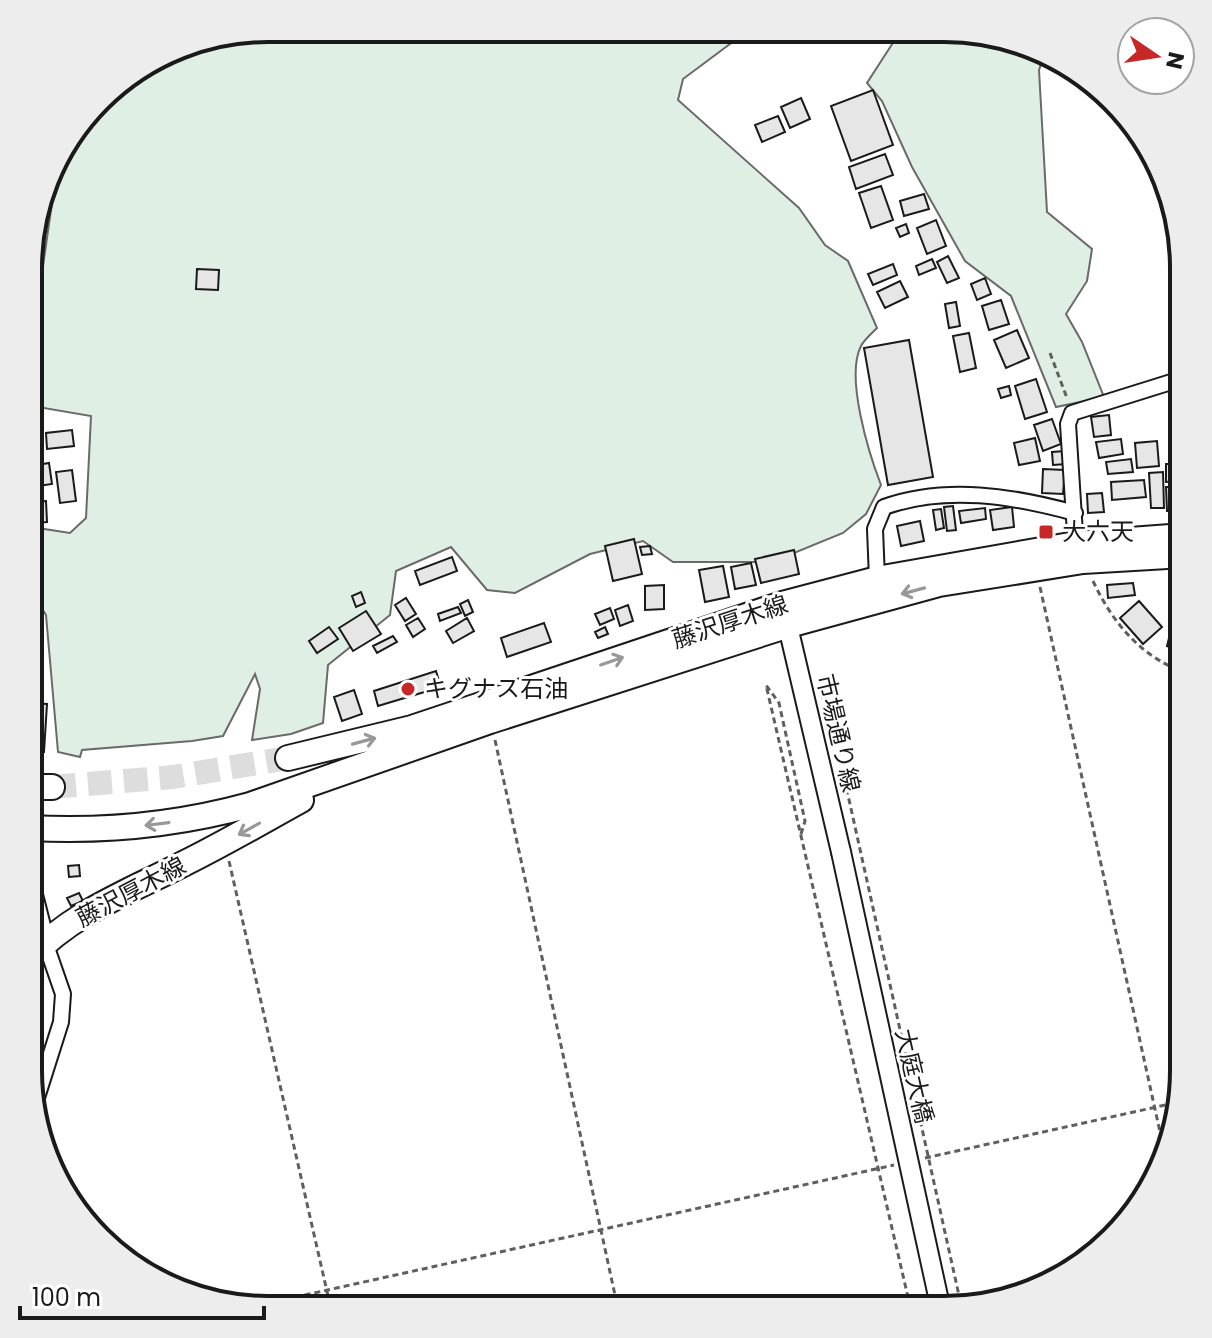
<svg xmlns="http://www.w3.org/2000/svg" width="1212" height="1338" font-family="Poppins,'Noto Sans JP',sans-serif">
<style>
.green{fill:#e0efe3;stroke:#6a6a6a;stroke-width:2}
.building{fill:#e6e6e6;stroke:#1a1a1a;stroke-width:2}
.lines{fill:none;stroke-linecap:round;stroke-linejoin:round}
.primary-tunnel{stroke:#ddd;stroke-width:24;stroke-dasharray:24 12;stroke-linecap:butt}
.minor-casing{stroke:#1a1a1a;stroke-width:18}
.tertiary-casing{stroke:#1a1a1a;stroke-width:22}
.primary-casing{stroke:#1a1a1a;stroke-width:28}
.path{stroke:#5f5f5f;stroke-width:3;stroke-dasharray:6 4;stroke-linecap:butt}
.minor{stroke:#fff;stroke-width:14}
.tertiary{stroke:#fff;stroke-width:18}
.primary{stroke:#fff;stroke-width:24}
.tertiary-bridge-casing{stroke:#1a1a1a;stroke-width:22;stroke-linecap:butt}
.tertiary-bridge{stroke:#fff;stroke-width:18}
.oneway{stroke:#989898}
.poi-dot{fill:#c62828;stroke:#fff;stroke-width:3}
.labels{text-anchor:middle;stroke-width:6;stroke-linejoin:round;paint-order:stroke}
.poi-label{font-size:24px;fill:#1a1a1a;stroke:#fff;text-anchor:start}
.street-label{font-size:24px;fill:#1a1a1a;stroke:#fff}
.rim{fill:none;stroke:#1a1a1a;stroke-width:4}
</style>
<rect width="100%" height="100%" fill="#fff"/>
<path class="green" d="M268,28L750,29L683,79L678,100L799,208L825,245L848,261L877,328C872,333 864,340 861,346C845,377 869,454 881,485L866,514L843,533L772,562H673L643,541L590,554L515,593L487,590L451,547L396,571L390,615L328,665L323,723L291,734L252,740L260,689L255,674L223,736L192,741L82,750L80,757L58,752L46,615L31,591V527L70,533L86,518L91,416L32,406V325L37,308L60,147L110,87L190,41Z
M896,30H975L1044,56L1039,70L1047,212L1092,249L1087,281L1066,314L1082,342L1104,397L1056,407L1011,296L965,261L912,167L882,101L867,83L898,35Z"/>
<path class="building" d="M873,90L893,145L851,161L831,106Z
M801,98L810,119L790,128L781,107Z
M778,116L785,132L762,142L755,125Z
M885,154L893,175L856,189L849,167Z
M881,186L893,220L871,228L859,193Z
M924,194L929,209L904,216L900,201Z
M936,220L946,246L927,254L917,228Z
M906,224L909,233L900,237L896,228Z
M32,253H37L38,270L32,271Z
M948,256L959,278L947,283L937,262Z
M932,259L936,268L919,275L916,266Z
M893,264L897,275L873,285L868,274Z
M197,269L219,270L218,290L196,289Z
M985,278L991,294L977,300L971,284Z
M900,281L908,297L885,308L877,292Z
M1001,300L1009,324L989,330L982,306Z
M956,302L960,326L949,328L945,304Z
M1017,330L1029,358L1006,368L994,340Z
M969,333L976,368L960,372L953,336Z
M909,340L933,477L888,485L864,348Z
M1036,379L1047,412L1025,419L1015,386Z
M1009,386L1011,395L1001,398L998,389Z
M1109,415L1111,435L1094,437L1091,417Z
M32,417H42L43,449L31,450Z
M1052,419L1061,444L1043,451L1034,425Z
M72,430L74,446L47,449L46,433Z
M1035,438L1040,461L1019,465L1014,443Z
M1121,439L1123,454L1099,458L1096,442Z
M1157,441L1159,466L1137,468L1135,443Z
M1065,451L1067,464L1053,465L1052,452Z
M1131,459L1133,472L1108,474L1106,462Z
M49,463L52,484L31,487V466Z
M1166,464H1177V481L1166,482Z
M1043,469L1065,470L1063,494L1042,493Z
M72,470L76,501L60,503L56,472Z
M1163,472L1164,508H1151L1149,473Z
M1144,480L1146,497L1112,500L1111,482Z
M1166,487H1176L1177,511H1167Z
M1102,493L1104,512L1088,513L1087,494Z
M46,501L47,522L31,523V502Z
M953,506L956,530L947,531L944,507Z
M1012,507L1014,527L993,530L990,510Z
M985,508L986,519L961,523L959,511Z
M941,509L944,528L936,530L933,510Z
M920,521L924,541L901,546L897,526Z
M634,539L642,574L613,581L605,546Z
M650,546L652,554L642,555L640,547Z
M794,550L799,574L761,583L755,559Z
M452,557L457,571L420,585L415,571Z
M751,563L756,585L735,589L731,567Z
M723,566L729,597L705,602L699,570Z
M1133,583L1135,595L1108,598L1107,585Z
M664,585V609L645,610V586Z
M361,592L365,603L356,607L352,596Z
M406,598L416,614L405,621L395,605Z
M468,600L473,612L465,616L460,604Z
M1139,601L1162,627L1143,644L1120,618Z
M628,605L633,621L620,626L615,610Z
M458,607L461,613L440,621L438,614Z
M610,608L614,619L600,625L595,614Z
M366,611L381,634L353,651L339,628Z
M418,618L425,629L413,637L406,625Z
M467,618L474,631L453,643L446,631Z
M544,623L551,642L507,657L501,638Z
M329,627L338,639L317,653L309,641Z
M605,627L608,634L598,638L595,632Z
M393,636L397,642L377,653L373,646Z
M1169,638L1183,643L1181,651L1167,646Z
M436,671L441,687L378,706L374,691Z
M354,690L362,714L342,721L334,697Z
M30,703L47,704L44,752L30,751Z
M79,865L80,876L69,877L68,866Z
M79,893L83,901L71,906L67,898Z
M29,1059L39,1062L34,1077L29,1075Z"/>
<g class="lines">
<path class="primary-tunnel" d="M52,787L173,777L288,758"/>
<defs>
<path id="minor" d="M1076,549L1068,424L1072,413L1184,378
M877,579L875,529L884,507C946,485 1013,496 1075,513
M35,1104L61,1022L63,994L45,942"/>
<path id="tertiary" d="M785,614L841,852
M29,879L45,942"/>
<path id="primary" d="M288,758L412,728L782,604L877,579L1076,544L1184,536
M30,787H52
M30,828C105,832 177,825 250,805L490,721L789,625L939,584L1083,561L1184,555
M29,959C70,914 128,892 181,865C222,845 261,822 301,800"/>
</defs>
<use href="#minor" class="minor-casing"/>
<use href="#tertiary" class="tertiary-casing"/>
<use href="#primary" class="primary-casing"/>
<path class="path" d="M1050,353L1067,398
M1093,581C1112,622 1141,657 1184,672
M1040,587L1164,1150
M821,697L826,696L962,1309
M495,740L618,1309
M801,834L805,821L779,703L766,685L911,1310
M229,861L331,1309
M925,1158L1179,1102
M246,1308L894,1165"/>
<use href="#minor" class="minor"/>
<use href="#tertiary" class="tertiary"/>
<use href="#primary" class="primary"/>
<defs>
<path id="tertiary-bridge" d="M841,852L941,1310"/>
</defs>
<use href="#tertiary-bridge" class="tertiary-bridge-casing"/>
<use href="#tertiary-bridge" class="tertiary-bridge"/>
</g>
<defs><path id="oneway-shaft" d="M-6 0H5M1.5-3L5.5 0L1.5 3" fill="none" stroke-width="1.6" stroke-linecap="round" stroke-linejoin="round" transform="scale(2)"/></defs>
<g class="oneway">
<use href="#oneway-shaft" transform="translate(913 591) rotate(165)"/>
<use href="#oneway-shaft" transform="translate(612 661) rotate(-19)"/>
<use href="#oneway-shaft" transform="translate(364 741) rotate(-15)"/>
<use href="#oneway-shaft" transform="translate(157 824) rotate(173)"/>
<use href="#oneway-shaft" transform="translate(249 829) rotate(151)"/>
</g>
<g class="poi-dot">
<rect x="1038" y="524" width="16" height="16" rx="4"/>
<circle cx="408" cy="689" r="8"/>
</g>
<g class="labels">
<g class="poi-label">
<text x="1062" y="540">大六天</text>
<text x="424" y="697">キグナス石油</text>
</g>
<g class="street-label">
<text transform="translate(730 622) rotate(-18)" y="8">藤沢厚木線</text>
<text transform="translate(838 733) rotate(77)" y="8">市場通り線</text>
<text transform="translate(131 892) rotate(-28)" y="8">藤沢厚木線</text>
<text transform="translate(914 1076) rotate(77)" y="8">大庭大橋</text>
</g>
</g>
<path d="M0 0H1212V1338H0ZM268 42H944A226 226 0 0 1 1170 268V1070A226 226 0 0 1 944 1296H268A226 226 0 0 1 42 1070V268A226 226 0 0 1 268 42Z" fill="#ededed" fill-rule="evenodd"/>
<path class="rim" d="M268 42H944A226 226 0 0 1 1170 268V1070A226 226 0 0 1 944 1296H268A226 226 0 0 1 42 1070V268A226 226 0 0 1 268 42Z"/>
<g transform="translate(1156 56) rotate(103)"><circle r="38" fill="#ffffff" stroke="#a3a3a3" stroke-width="2"/>
<path d="M0-6L14 30L0 20L-14 30Z" fill="#c62828"/>
<text y="-12" font-size="22" font-weight="bold" text-anchor="middle" fill="#1a1a1a">N</text>
</g>
<path d="M20 1306v12h244v-12" fill="none" stroke="#1a1a1a" stroke-width="4"/>
<text x="32" y="1306" font-size="24" fill="#1a1a1a" stroke="#ffffff" stroke-width="6" paint-order="stroke">100 m</text>
</svg>
